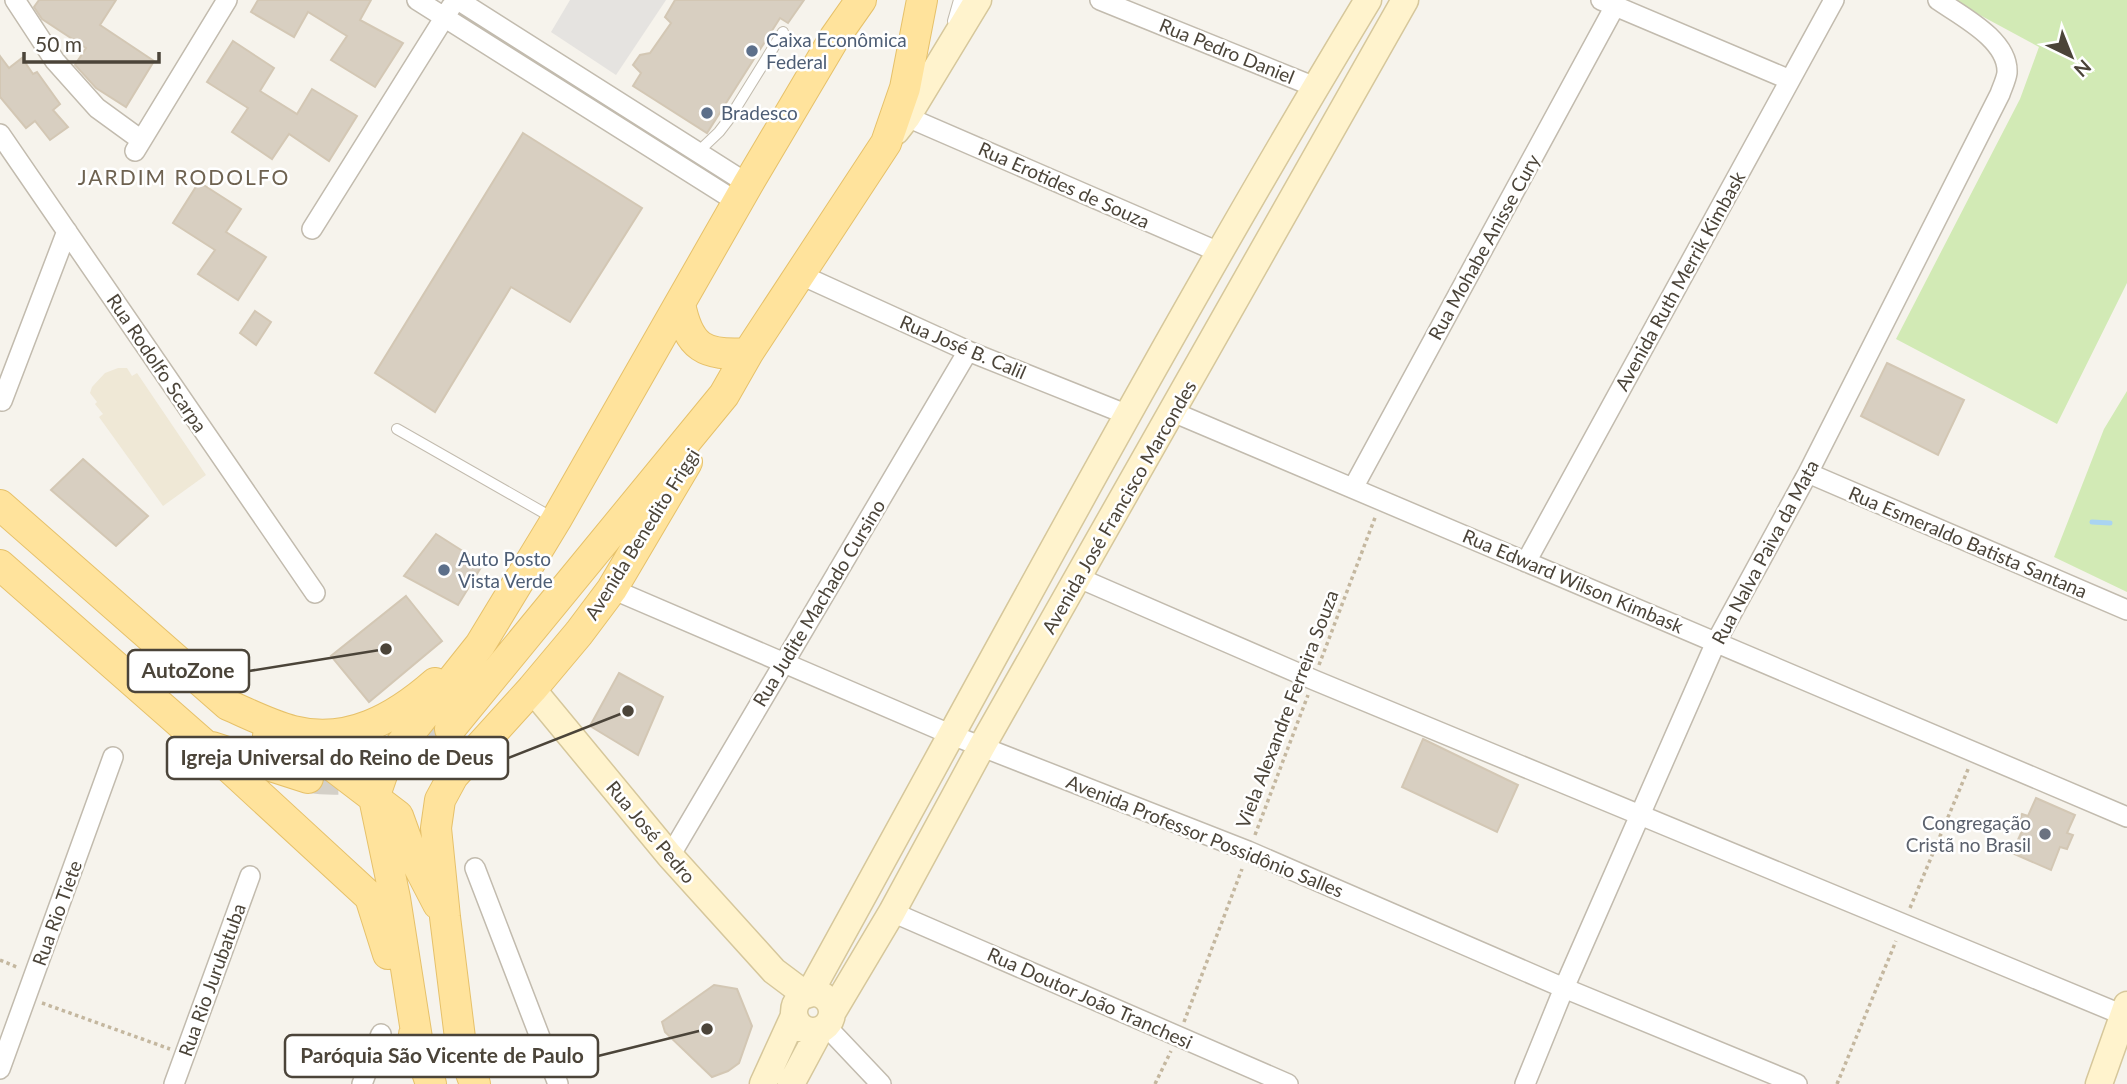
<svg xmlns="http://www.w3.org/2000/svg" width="2127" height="1084" font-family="Lato,sans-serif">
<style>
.education{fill:#efe8d6}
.green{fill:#d2eab5}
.parking{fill:#e5e3e0}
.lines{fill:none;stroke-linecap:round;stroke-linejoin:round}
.stream{stroke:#a9d4f2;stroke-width:5}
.building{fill:#d8cfc1;stroke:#d3c7b4;stroke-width:2}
.primary-tunnel{stroke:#d4d0c8;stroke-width:30;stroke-dasharray:30 15;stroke-linecap:butt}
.lane-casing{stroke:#c2bbae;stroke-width:12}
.street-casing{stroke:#c2bbae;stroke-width:22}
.secondary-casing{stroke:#d6c79b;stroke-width:29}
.primary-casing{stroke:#e6c16a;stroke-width:32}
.path{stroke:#c4b79f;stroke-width:3.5;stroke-dasharray:3.5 3.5;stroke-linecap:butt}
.lane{stroke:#fff;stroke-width:10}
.street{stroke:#fff;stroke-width:19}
.secondary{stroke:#fff3cd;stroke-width:26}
.primary{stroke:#ffe39c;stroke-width:30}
.service-dot{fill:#5c6f8a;stroke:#fff;stroke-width:2.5}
.worship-dot{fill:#6b7280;stroke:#fff;stroke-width:2.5}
.labels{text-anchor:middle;stroke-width:5;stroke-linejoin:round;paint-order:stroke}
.service-label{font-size:19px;fill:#4e5e75;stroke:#fff;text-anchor:start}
.street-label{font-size:19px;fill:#4b4439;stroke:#fff}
.worship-label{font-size:19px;fill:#5b616d;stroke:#fff;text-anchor:end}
.neighbourhood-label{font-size:21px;letter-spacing:2px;fill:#6e6250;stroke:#fff}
.leader{fill:none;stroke:#4b4439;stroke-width:2.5}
.callout-dot{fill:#4b4439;stroke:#fff;stroke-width:2.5}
.callout{fill:#fff;stroke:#4b4439;stroke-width:2.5}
.callout-label{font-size:21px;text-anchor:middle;font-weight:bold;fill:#4b4439}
</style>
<rect width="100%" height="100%" fill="#f6f3ec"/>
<path class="education" d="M118,368H127L132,376L137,373L206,475L163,506L99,417L103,414L95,404L97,402L90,393L92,387L105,373Z"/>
<path class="green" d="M1952,0H2127V283L2057,424L1896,339L2020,99L2039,47Z
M2127,391V592L2054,557L2104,429Z"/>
<path class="parking" d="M570,0H666L616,75L551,32Z"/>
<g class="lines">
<path class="stream" d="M2092,522L2110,523"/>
</g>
<path class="building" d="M39,0H116L100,25L154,61L126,107L96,88L75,65L86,48L42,19L34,7Z
M258,0H371L360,20L403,43L375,87L331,60L347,36L308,12L294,37L251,12Z
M675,0H804L788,23L780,18L707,133L633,86L641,73L633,65L640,55L650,53L671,23L665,17Z
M233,41L274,68L260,91L297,114L312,89L357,116L329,161L289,134L272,159L232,132L248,108L207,82Z
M0,56L9,68L22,58L33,74L37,72L60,104L53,110L68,127L50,140L35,121L26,128L0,97Z
M523,133L642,208L570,322L511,287L435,412L375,373Z
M199,182L241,209L226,232L266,257L238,300L198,274L215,250L173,223Z
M255,311L271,322L256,345L240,333Z
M1887,363L1964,400L1938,455L1861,416Z
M83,459L148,516L116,546L51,490Z
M436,534L483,564L458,605L404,576Z
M406,596L442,641L369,702L331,656Z
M619,673L663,697L638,755L590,726Z
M1423,739L1518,785L1497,832L1402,787Z
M2036,798L2075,815L2067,833L2073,835L2067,849L2060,847L2051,870L2012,853L2022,831L2016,828L2022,814L2028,816Z
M714,985L737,989L752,1026L739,1063L728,1071L712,1077L665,1032L662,1022Z"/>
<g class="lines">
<path class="primary-tunnel" d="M308,778C365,786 408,768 450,729"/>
<defs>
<path id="lane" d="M953,21L959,0
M698,152L719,132L729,119L783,32
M397,429L553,518"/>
<path id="street" d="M15,0L55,61L97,108L141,140
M417,0L737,202
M458,0L748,184
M1100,0L1315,87
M1601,0L1790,80
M907,117L1221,253
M0,134L315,593
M135,151L227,0
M312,229L451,7
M799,274L968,351L1128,415
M2,401L67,231
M1173,412L2127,817
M1808,473L2127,610
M1353,488L1615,6
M1526,562L1834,0
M1079,578L1314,680L2123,1015
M612,589L952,735L1248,851L1564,988L1797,1084
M670,856L968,351
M475,868L558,1084
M892,912L1288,1084
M826,1026L881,1084
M0,1069L113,757
M174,1084L250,876
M362,1084L381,1034
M1525,1084L1564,988L1716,642L1808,473L2000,94C2002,88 2006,80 2007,73C2009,40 1961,16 1938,0"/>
<path id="secondary" d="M896,131L907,117L978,0
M532,689L670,856L774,971L806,995
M794 1012a19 19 0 1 1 38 0a19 19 0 1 1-38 0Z
M809,994C993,661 1171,325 1368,0
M832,1013L892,912L982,746L1405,0
M763,1084L794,1016
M791,1084L820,1030
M2099,1084L2127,1005"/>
<path id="primary" d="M680,304C689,348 704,356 748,353
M0,505L228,705C249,714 270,725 293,731C348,745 395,718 435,683
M0,565L205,745L370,897L388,954
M450,729L724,395L748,353L886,143L905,88L922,0
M268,736L330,764L398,816L411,852L438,904
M212,747L308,778
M414,1034L431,1084
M419,1051L395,898L374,798L384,769L394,753L480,645L556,520L748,184L835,37L861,0
M475,1084L461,1046L445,917L436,828L440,800L453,776L532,689L579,633L612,589L687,462"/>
</defs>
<use href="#lane" class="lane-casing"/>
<use href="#street" class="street-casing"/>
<use href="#secondary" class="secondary-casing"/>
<use href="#primary" class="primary-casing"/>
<path class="path" d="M1319,665L1376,515
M1255,835L1308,695
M1910,908L1969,767
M0,960L19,968
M42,1003L170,1049
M1184,1022L1242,869
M1155,1084L1171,1051
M1837,1084L1896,941"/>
<use href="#lane" class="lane"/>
<use href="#street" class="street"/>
<use href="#secondary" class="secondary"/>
<use href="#primary" class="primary"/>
</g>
<g class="service-dot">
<circle cx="752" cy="51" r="7"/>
<circle cx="707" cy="113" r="7"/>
<circle cx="444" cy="570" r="7"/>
</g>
<circle class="worship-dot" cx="2045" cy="834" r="7"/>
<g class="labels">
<g class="service-label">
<text x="766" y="47">Caixa Econômica<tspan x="766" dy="22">Federal</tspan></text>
<text x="721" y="120">Bradesco</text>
<text x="458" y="566">Auto Posto<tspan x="458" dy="22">Vista Verde</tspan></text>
</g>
<g class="street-label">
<text transform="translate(1227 51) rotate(22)" y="7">Rua Pedro Daniel</text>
<text transform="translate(1064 185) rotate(24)" y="7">Rua Erotides de Souza</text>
<text transform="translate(1484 247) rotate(-61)" y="7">Rua Mohabe Anisse Cury</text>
<text transform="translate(1680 281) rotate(-61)" y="7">Avenida Ruth Merrik Kimbask</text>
<text transform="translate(963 347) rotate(23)" y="7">Rua José B. Calil</text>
<text transform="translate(157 363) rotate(56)" y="7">Rua Rodolfo Scarpa</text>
<text transform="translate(1119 507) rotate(-60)" y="7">Avenida José Francisco Marcondes</text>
<text transform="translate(642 534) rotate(-58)" y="7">Avenida Benedito Friggi</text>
<text transform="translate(1968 542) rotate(23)" y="7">Rua Esmeraldo Batista Santana</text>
<text transform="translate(1765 552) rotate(-62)" y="7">Rua Nalva Paiva da Mata</text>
<text transform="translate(1573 581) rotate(23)" y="7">Rua Edward Wilson Kimbask</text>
<text transform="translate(819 603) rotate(-59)" y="7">Rua Judite Machado Cursino</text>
<text transform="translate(1287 709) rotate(-69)" y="7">Viela Alexandre Ferreira Souza</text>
<text transform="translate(651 832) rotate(50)" y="7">Rua José Pedro</text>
<text transform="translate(1205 836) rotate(22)" y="7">Avenida Professor Possidônio Salles</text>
<text transform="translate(57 913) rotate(-70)" y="7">Rua Rio Tiete</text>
<text transform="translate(212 980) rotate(-70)" y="7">Rua Rio Jurubatuba</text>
<text transform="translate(1090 998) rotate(24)" y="7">Rua Doutor João Tranchesi</text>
</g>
<g class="worship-label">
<text x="2031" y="830">Congregação<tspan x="2031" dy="22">Cristã no Brasil</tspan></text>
</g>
<g class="neighbourhood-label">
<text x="184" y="185">JARDIM RODOLFO</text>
</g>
</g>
<path class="leader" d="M386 649L249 671M628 711L508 758M707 1029L598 1056"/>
<g class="callout-dot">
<circle cx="386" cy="649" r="7"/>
<circle cx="628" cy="711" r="7"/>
<circle cx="707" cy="1029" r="7"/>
</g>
<g class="callout">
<rect x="128" y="650" width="121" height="42" rx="7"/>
<rect x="167" y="737" width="341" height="42" rx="7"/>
<rect x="285" y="1035" width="313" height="42" rx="7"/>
</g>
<g class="callout-label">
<text x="188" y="678">AutoZone</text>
<text x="337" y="765">Igreja Universal do Reino de Deus</text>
<text x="442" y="1063">Paróquia São Vicente de Paulo</text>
</g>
<g transform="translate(2071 56) rotate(137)" stroke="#ffffff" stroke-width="5" paint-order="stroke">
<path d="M0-5L12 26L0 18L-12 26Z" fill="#4b4439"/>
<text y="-10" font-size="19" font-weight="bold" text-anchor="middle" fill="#4b4439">N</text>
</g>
<path d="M24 52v10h135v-10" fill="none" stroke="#4b4439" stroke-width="3.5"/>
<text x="35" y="52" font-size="21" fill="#4b4439" stroke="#ffffff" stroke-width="5" paint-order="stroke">50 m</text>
</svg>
